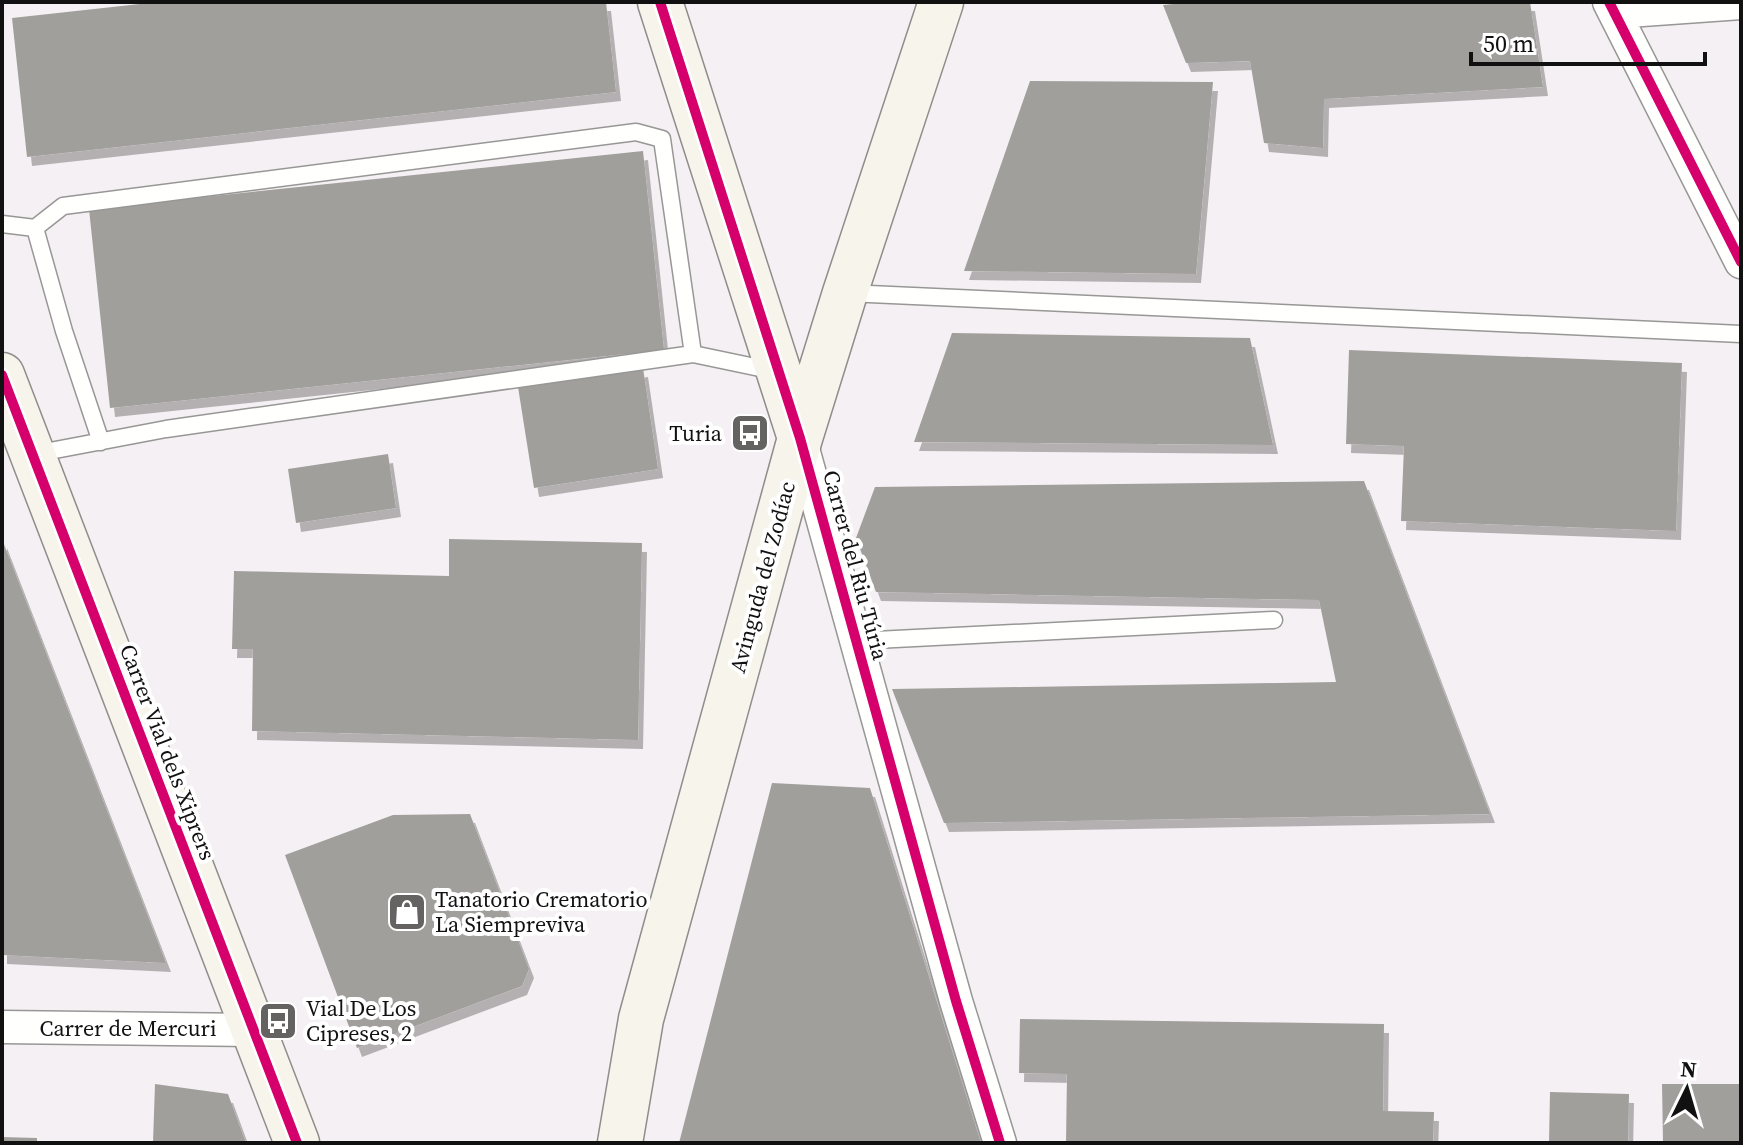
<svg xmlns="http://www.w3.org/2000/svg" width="1743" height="1145" font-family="'Source Serif 4',serif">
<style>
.industrial{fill:#f5f0f3}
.building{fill:#a19f9c;filter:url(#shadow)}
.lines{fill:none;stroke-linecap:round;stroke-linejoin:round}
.lane-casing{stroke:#979795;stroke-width:19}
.street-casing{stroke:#979795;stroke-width:35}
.secondary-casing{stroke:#8e8d8b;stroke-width:47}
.lane{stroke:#fffffe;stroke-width:16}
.street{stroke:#fffffe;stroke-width:32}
.secondary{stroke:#f6f4eb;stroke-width:44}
.cycleway-casing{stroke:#fff;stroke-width:15}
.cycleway{stroke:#d6006c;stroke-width:10}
.labels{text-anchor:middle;stroke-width:8;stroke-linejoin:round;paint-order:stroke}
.poi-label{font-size:22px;fill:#111;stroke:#fff;text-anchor:start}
.street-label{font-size:22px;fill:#111;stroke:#fff}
</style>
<defs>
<filter id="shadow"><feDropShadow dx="5" dy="9" stdDeviation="0" flood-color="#0004"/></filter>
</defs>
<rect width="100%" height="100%" fill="#fdfcf7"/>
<path class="industrial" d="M2,2H1741V1143H2Z"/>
<path class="building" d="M158,2H606L616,92L27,157L12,18Z
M1194,2H1530L1543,87L1324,99L1323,148L1264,143L1250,61L1186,63L1163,5Z
M1030,81L1213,82L1196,274L964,271Z
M643,151L664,350L110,408L89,209Z
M952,333L1250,338L1273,445L914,442Z
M1349,350L1682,363L1676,531L1401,521L1404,446L1346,444Z
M643,368L658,469L534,488L518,387Z
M388,454L396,508L296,523L288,469Z
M1364,481L1490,814L944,823L892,689L1336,682L1319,600L876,592L856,538L875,487Z
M2,539L166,963L2,955Z
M449,539L642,543L638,740L252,731L253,649H232L234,571L449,576Z
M772,783L870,788L981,1143H679Z
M470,814L529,969L522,986L357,1048L285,855L393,815Z
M1020,1019L1384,1024L1383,1111L1434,1112L1433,1143H1066L1067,1074L1019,1073Z
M155,1084L228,1094L246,1143H153Z
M1662,1084H1741V1143H1663Z
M1550,1092L1629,1094L1628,1143H1549Z
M2,1137L37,1138V1143H2Z"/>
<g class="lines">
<defs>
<path id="lane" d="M2,224L35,228
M847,293L1741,334
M693,354L774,371
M34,454L166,429L693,354L662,139L636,132L63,206L35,228L64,331L101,442
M856,641L1274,620"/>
<path id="street" d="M1609,2L1741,262
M1614,12L1741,3
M800,438L956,1001L1000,1143
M2,1027L254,1030"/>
<path id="secondary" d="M660,2L800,438
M2,375L297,1143
M620,1143L641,1019L800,438L845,293L941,2"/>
</defs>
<use href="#lane" class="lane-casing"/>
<use href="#street" class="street-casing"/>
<use href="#secondary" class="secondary-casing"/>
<use href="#lane" class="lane"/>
<use href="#street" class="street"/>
<use href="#secondary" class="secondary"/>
<defs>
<path id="cycleway" d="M660,2L800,438L956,1001L1000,1143
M1609,2L1741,262
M2,375L297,1143"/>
</defs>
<use href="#cycleway" class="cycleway-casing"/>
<use href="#cycleway" class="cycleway"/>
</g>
<defs>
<symbol id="bus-square" viewBox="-11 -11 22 22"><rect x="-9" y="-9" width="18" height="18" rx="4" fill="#646362" stroke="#fff"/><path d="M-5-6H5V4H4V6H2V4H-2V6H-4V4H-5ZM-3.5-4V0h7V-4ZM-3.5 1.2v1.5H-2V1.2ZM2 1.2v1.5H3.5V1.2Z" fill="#fff"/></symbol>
<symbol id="shop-square" viewBox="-11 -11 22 22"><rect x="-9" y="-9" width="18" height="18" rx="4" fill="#646362" stroke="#fff"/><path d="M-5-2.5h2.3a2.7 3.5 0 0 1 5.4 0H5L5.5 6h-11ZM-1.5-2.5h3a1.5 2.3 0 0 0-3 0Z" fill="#fff"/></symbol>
</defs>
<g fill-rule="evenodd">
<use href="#bus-square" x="728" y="411" width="44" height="44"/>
<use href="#shop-square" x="385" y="890" width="44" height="44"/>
<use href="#bus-square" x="256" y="999" width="44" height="44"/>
</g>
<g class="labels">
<g class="poi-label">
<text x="722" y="441" text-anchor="end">Turia</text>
<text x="435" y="907">Tanatorio Crematorio<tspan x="435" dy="25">La Siempreviva</tspan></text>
<text x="306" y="1016">Vial De Los<tspan x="306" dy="25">Cipreses, 2</tspan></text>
</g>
<g class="street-label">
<text transform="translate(856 565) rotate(75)" y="8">Carrer del Riu Túria</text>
<text transform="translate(762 577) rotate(-75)" y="8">Avinguda del Zodíac</text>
<text transform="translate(168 752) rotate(69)" y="8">Carrer Vial dels Xiprers</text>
<text x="128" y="1036">Carrer de Mercuri</text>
</g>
</g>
<rect width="1743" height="1145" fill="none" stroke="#111111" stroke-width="8"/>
<g transform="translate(1687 1089) rotate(5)" stroke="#ffffff" stroke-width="6" paint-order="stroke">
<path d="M0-6L14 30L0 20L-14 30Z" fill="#111111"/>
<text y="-12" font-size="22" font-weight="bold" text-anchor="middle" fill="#111111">N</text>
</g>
<path d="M1471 52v12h234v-12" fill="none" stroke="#111111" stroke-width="4"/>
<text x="1483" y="52" font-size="24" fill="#111111" stroke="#ffffff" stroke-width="6" paint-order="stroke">50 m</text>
</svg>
